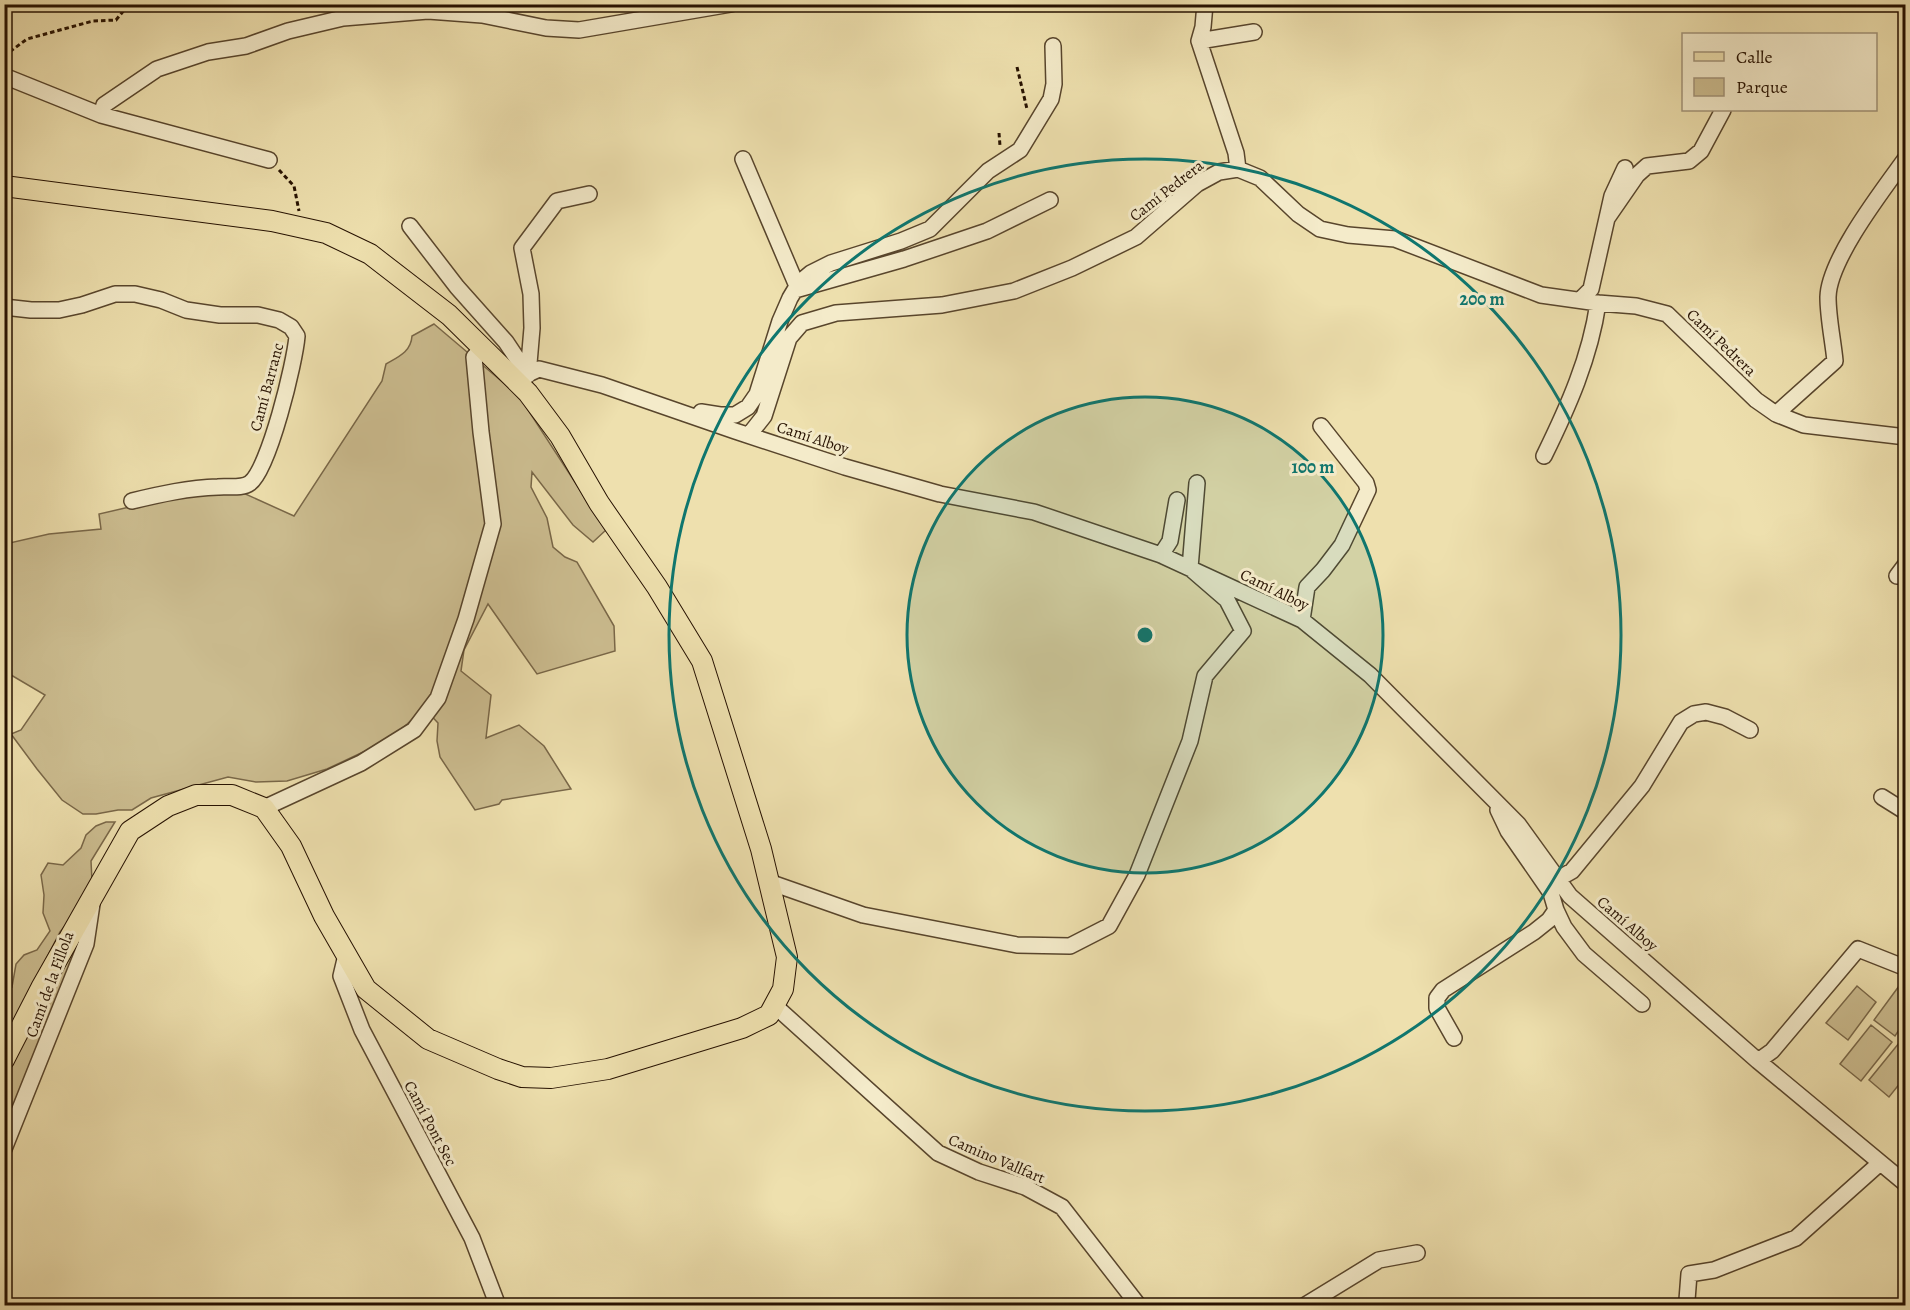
<svg xmlns="http://www.w3.org/2000/svg" width="1910" height="1310" font-family="Alegreya,serif">
<style>
.green{fill:#ccbd90;stroke:#796748;stroke-width:1.5}
.lines{fill:none;stroke-linecap:round;stroke-linejoin:round}
.minor-casing{stroke:#58452c;stroke-width:18}
.major-casing{stroke:#261100;stroke-width:22}
.path{stroke:#261100;stroke-width:3;stroke-dasharray:4.5 3;stroke-linecap:butt}
.minor{stroke:#f4ebca;stroke-width:15}
.major{stroke:#eee0ae;stroke-width:20}
.ring{fill:none;stroke:#0f766e;stroke-width:3}
.labels{text-anchor:middle;stroke-width:6;stroke-linejoin:round;paint-order:stroke}
.street-label{font-size:16px;fill:#261100;stroke:#f4ebca}
.centre{fill:#0f766e;stroke:#f4ebca;stroke-width:3}
.ring-label{font-size:18px;text-anchor:middle;font-weight:bold;fill:#0f766e;stroke:#f4ebca;stroke-width:6;stroke-linejoin:round;paint-order:stroke}
</style>
<rect width="100%" height="100%" fill="#eee0ae"/>
<filter id="stains"><feTurbulence type="fractalNoise" baseFrequency=".00333" numOctaves="4"/><feColorMatrix values="0 0 0 0 .2 0 0 0 0 .09 0 0 0 0 .02 0 0 0 .5 -.17"/></filter>
<radialGradient id="worn" r=".72"><stop offset=".6" stop-color="#630" stop-opacity="0"/><stop offset="1" stop-color="#630" stop-opacity=".3"/></radialGradient>
<path class="green" d="M434,324L519,396L606,530L593,542L573,525L532,472L531,487L547,518L553,547L565,557L577,562L614,626L615,651L537,674L488,604L464,650L461,671L491,695L486,738L519,725L544,746L571,789L502,800L499,804L475,810L440,757L437,741L438,723L424,708L403,728L376,746L327,769L287,781L256,782L228,777L151,798L132,810H118L96,814H83L62,800L37,769L11,734L21,730L45,695L6,672L5,673V544L49,534L101,529L99,514L186,494L241,492L294,516L382,381L386,364C398,357 411,352 412,336Z
M106,822H115L91,861L92,881L74,915L60,932L5,1039V984L12,987L16,964L24,955L37,950L50,931L43,913L44,895L41,875L48,863L63,865L81,848L86,835L96,826Z
M69,953L76,955L5,1129V1079Z
M1902,982L1905,985V1021L1895,1036L1874,1020Z
M1857,986L1876,1002L1848,1040L1826,1023Z
M1871,1025L1892,1042L1861,1081L1840,1064Z
M1899,1043L1905,1048V1077L1889,1097L1869,1080Z"/>
<g class="lines">
<defs>
<path id="minor" d="M1199,41L1203,27L1205,4
M4,76L101,115L269,160
M101,115L104,105L157,69L208,52L246,46L288,31L343,18L428,11L482,15L546,28L579,30L731,4
M743,159L797,286
M1238,169L1236,153L1199,41L1254,32
M1608,217L1637,175L1647,166L1689,161L1701,151L1723,110
M410,226L457,287L506,342L528,375
M795,290L904,259L987,231L1050,200
M1580,300L1591,289L1612,196L1625,168
M4,307L31,310H59L82,305L115,294H135L161,300L186,310L220,315H258L279,320L291,327L297,336C295,362 269,469 250,483C242,489 228,486 218,487C188,488 161,494 132,501
M528,375L532,328L531,294L522,248L557,201L589,194
M515,380L539,369L602,385L735,431L845,467L940,494L1034,512L1161,555L1302,620L1370,675L1518,824L1570,896L1758,1061L1906,1184
M701,412L720,415H735L748,407L757,394L780,321L790,298L799,283L811,273L831,263L901,241L930,229L988,171L1020,150L1051,99L1054,84L1053,46
M1776,414L1835,361C1833,340 1828,318 1828,297C1829,259 1883,190 1906,158
M749,435L764,416L789,338L802,323L836,313L942,305L1014,291L1072,268L1136,237L1197,184L1219,172L1238,169L1260,178L1298,214L1320,229L1348,235L1395,239L1541,295L1598,303L1636,306L1667,314L1756,400L1776,414L1804,425L1906,437
M1544,456C1568,407 1590,358 1598,303
M1161,555L1170,541L1177,500
M1897,576L1906,564
M1302,620L1307,587L1323,570L1342,545L1368,490L1366,483L1321,426
M1882,797L1906,812
M264,808L361,763L414,730L438,698L466,619L493,524L481,432L474,357L482,348
M1558,879L1572,871L1642,786L1681,722L1694,714L1706,712L1725,717L1750,730
M769,882L863,915L1017,945L1070,946L1109,926L1137,875L1190,741L1205,676L1243,631L1227,600L1190,568L1197,483
M1556,910L1564,927L1584,954L1642,1004
M346,955L341,976L362,1030L472,1238L498,1306
M774,1005L938,1153L979,1172L1025,1187L1062,1207L1139,1306
M1454,1038L1437,1008V998L1443,990L1534,932L1549,920L1556,910L1551,893L1508,831L1498,810
M1758,1061L1772,1051L1858,949L1906,968
M4,1149L86,944L92,904
M1687,1300L1689,1274L1714,1270L1796,1238L1880,1163
M1304,1306L1379,1260L1417,1253"/>
<path id="major" d="M4,186L272,221L326,233L370,254L449,315L515,380L528,393L560,436L599,503L657,587L702,661L761,849L787,957L783,989L769,1015L742,1028L608,1069L551,1078L522,1077L498,1069L428,1039L366,989L324,916L291,846L264,808L232,795H196L168,806L130,831L41,988L4,1060"/>
</defs>
<use href="#minor" class="minor-casing"/>
<use href="#major" class="major-casing"/>
<path class="path" d="M4,56L27,39L93,21L116,20L129,4
M1017,67L1027,109
M999,133L1000,146
M279,170L294,186L299,211"/>
<use href="#minor" class="minor"/>
<use href="#major" class="major"/>
</g>
<circle cx="1145" cy="635" r="238" fill="#0f766e" fill-opacity=".12"/>
<g class="ring">
<circle cx="1145" cy="635" r="238"/>
<circle cx="1145" cy="635" r="476"/>
</g>
<g class="labels">
<g class="street-label">
<text transform="translate(1166 190) rotate(-38)" y="6">Camí Pedrera</text>
<text transform="translate(1722 342) rotate(44)" y="6">Camí Pedrera</text>
<text transform="translate(266 387) rotate(-75)" y="6">Camí Barranc</text>
<text transform="translate(813 437) rotate(18)" y="6">Camí Alboy</text>
<text transform="translate(1275 589) rotate(26)" y="6">Camí Alboy</text>
<text transform="translate(1628 923) rotate(41)" y="6">Camí Alboy</text>
<text transform="translate(49 984) rotate(-70)" y="6">Camí de la Fillola</text>
<text transform="translate(431 1123) rotate(62)" y="6">Camí Pont Sec</text>
<text transform="translate(997 1158) rotate(23)" y="6">Camino Vallfart</text>
</g>
</g>
<circle cx="1145" cy="635" r="9" class="centre"/>
<g class="ring-label">
<text x="1482" y="305">200 m</text>
<text x="1313" y="473">100 m</text>
</g>
<rect width="1910" height="1310" fill="none" stroke="#eee0ae" stroke-width="24"/>
<rect x="6" y="6" width="1898" height="1298" fill="none" stroke="#261100" stroke-width="3"/>
<rect x="12" y="12" width="1886" height="1286" fill="none" stroke="#261100" stroke-width="1.5"/>
<rect x="1682" y="33" width="195" height="78" fill="#f4ebca" stroke="#a29479" stroke-width="1.5"/>
<rect x="1694" y="52" width="30" height="9" fill="#eee0ae" stroke="#a29479" stroke-width="1.5"/>
<text x="1736" y="63" font-size="18" fill="#261100">Calle</text>
<rect x="1694" y="78" width="30" height="18" fill="#ccbd90" stroke="#a29479" stroke-width="1.5"/>
<text x="1736" y="93" font-size="18" fill="#261100">Parque</text>
<rect width="100%" height="100%" filter="url(#stains)"/>
<rect width="100%" height="100%" fill="url(#worn)"/>
</svg>
